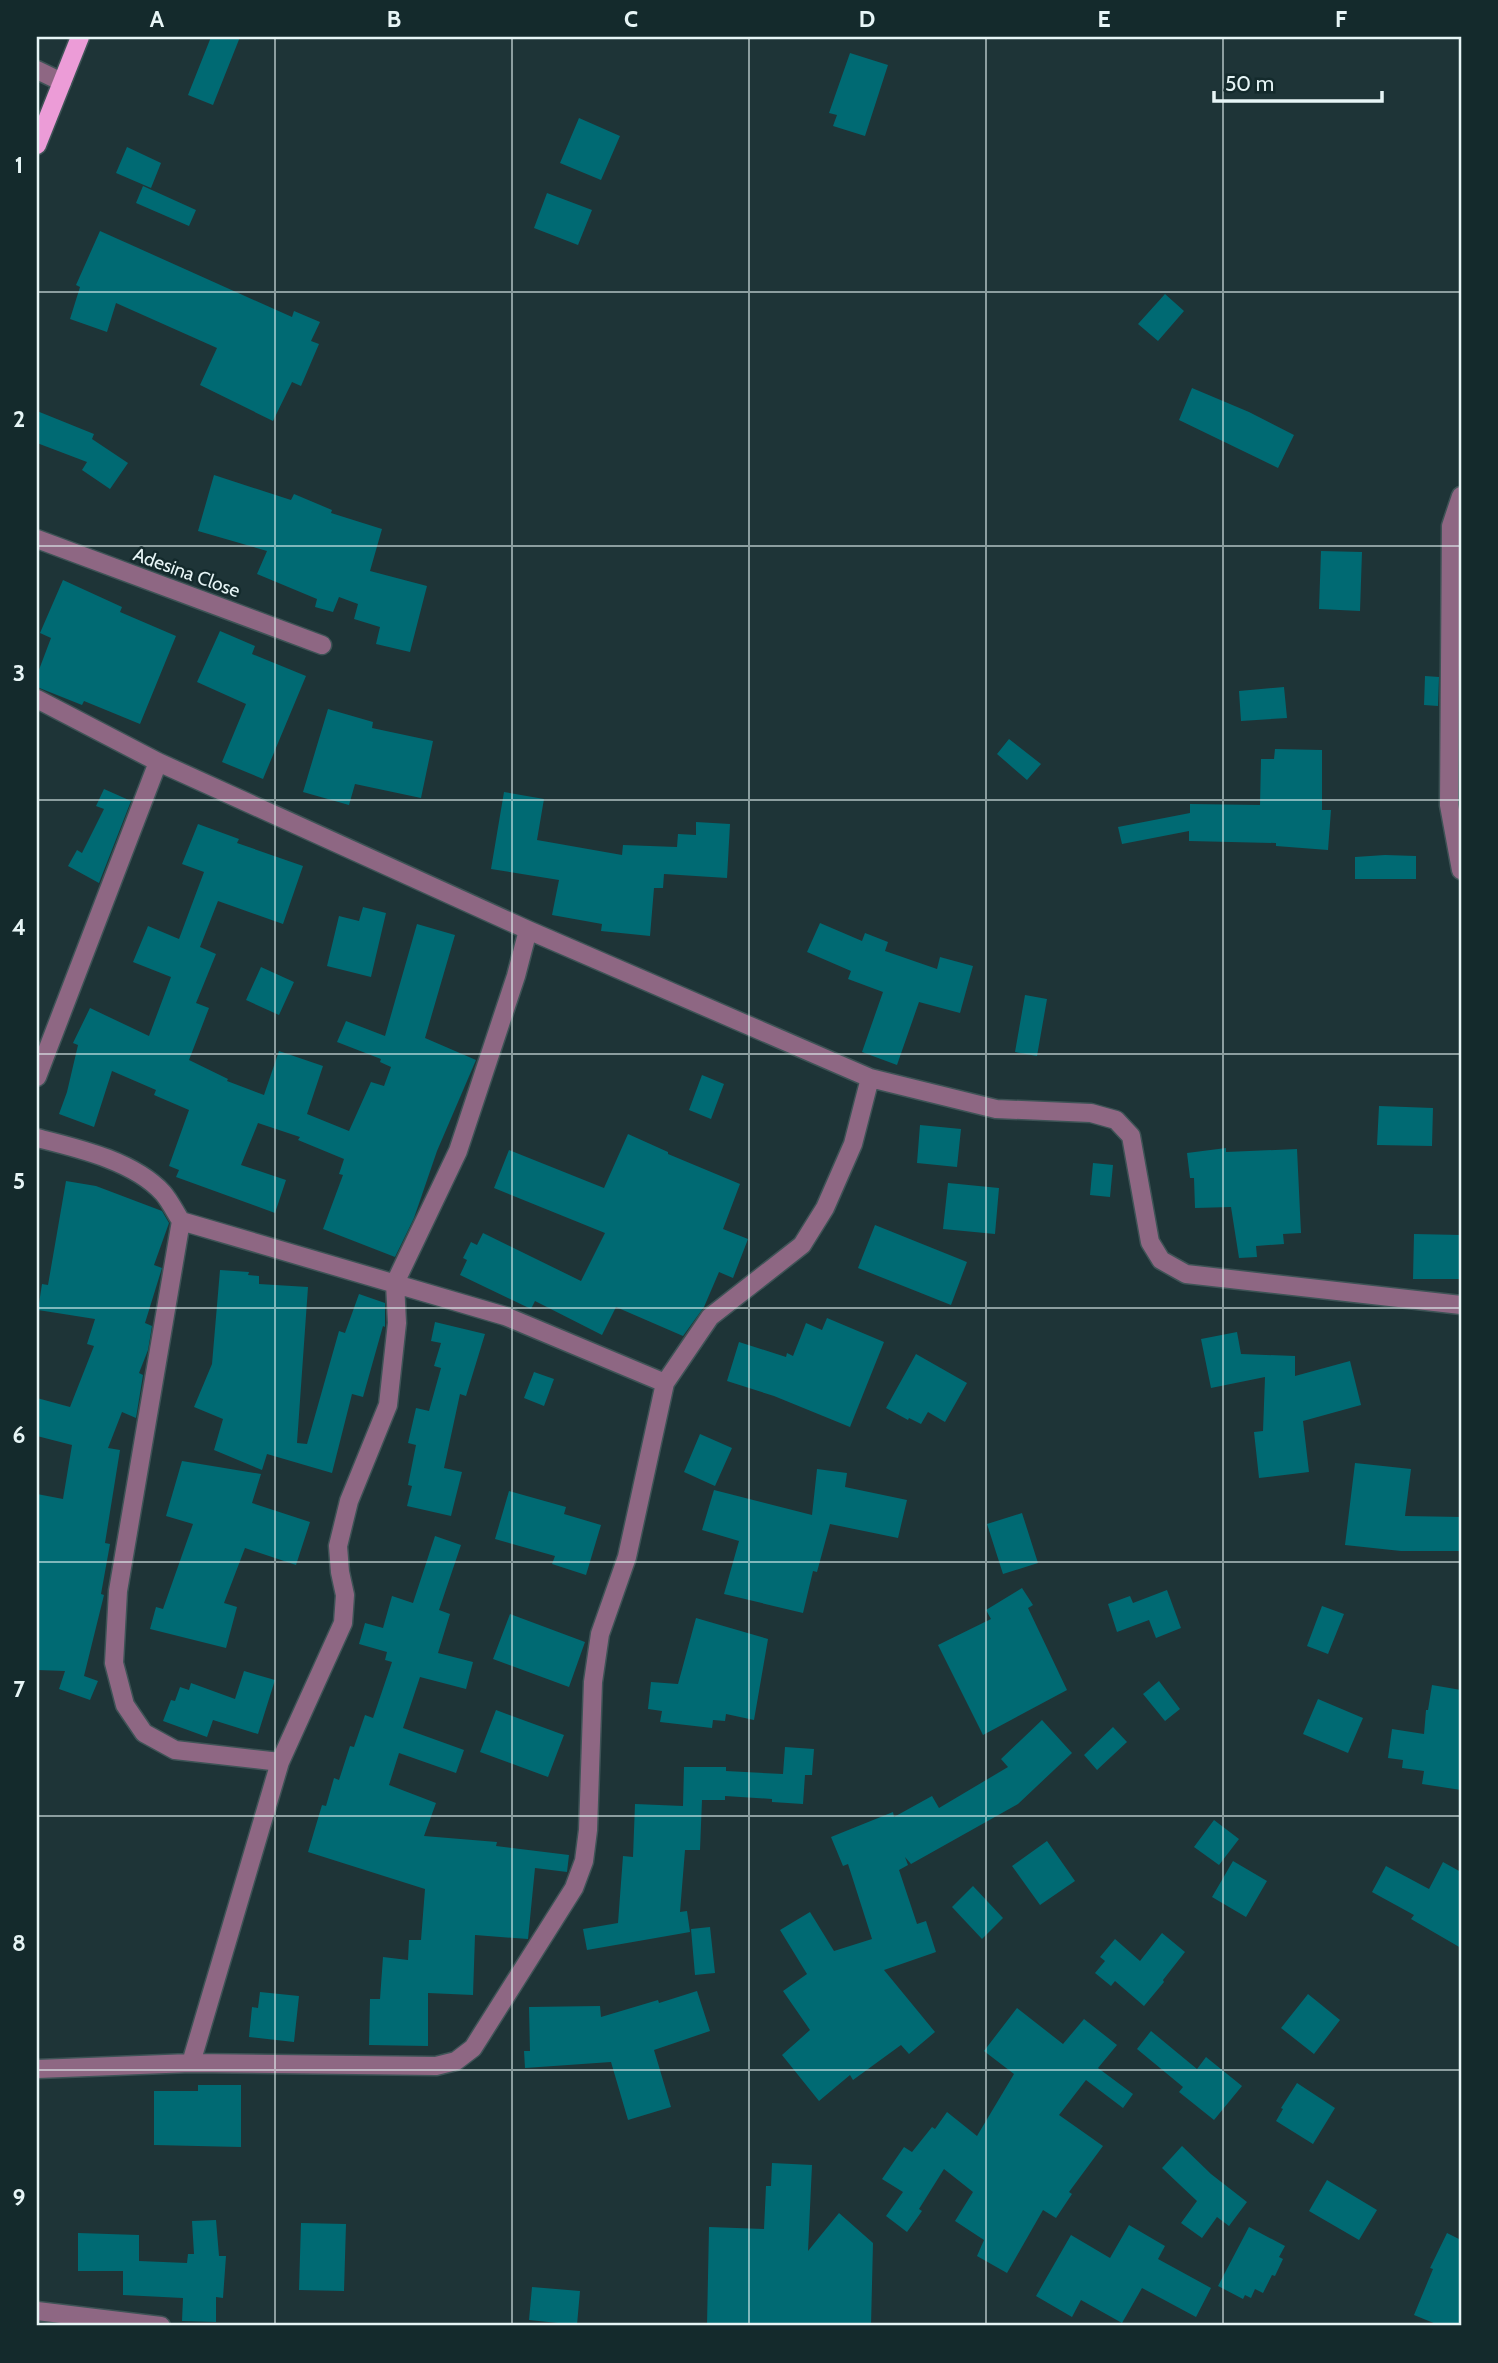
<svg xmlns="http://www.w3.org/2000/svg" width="1498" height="2363" font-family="Cabin,sans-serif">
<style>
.building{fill:#006a73}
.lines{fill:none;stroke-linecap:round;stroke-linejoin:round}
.minor-casing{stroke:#3e5356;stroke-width:21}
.major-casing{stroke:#3e5356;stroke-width:21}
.minor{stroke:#8e6783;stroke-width:18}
.major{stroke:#ec9cd7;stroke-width:18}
.grid{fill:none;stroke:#e7f5f6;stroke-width:2;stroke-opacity:0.55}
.labels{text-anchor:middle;stroke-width:5;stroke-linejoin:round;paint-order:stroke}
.street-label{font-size:19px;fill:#e7f5f6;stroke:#142a2c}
.neatline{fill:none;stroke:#e7f5f6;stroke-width:2.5}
.grid-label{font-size:23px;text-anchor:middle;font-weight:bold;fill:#e7f5f6}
</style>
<rect width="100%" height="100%" fill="#1e3437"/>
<path class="building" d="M211,37H240L213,105L188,95Z
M850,53L888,65L865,136L833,126L837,115L829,113Z
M579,118L620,136L601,180L560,163Z
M127,147L161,163L151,188L116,173Z
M143,186L196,210L189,226L136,203Z
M547,193L592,210L578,245L534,228Z
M100,231L292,317L294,311L320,322L311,341L319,344L301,386L292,382L273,421L200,385L217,348L116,303L107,332L70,319L80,287L76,285Z
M1165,294L1184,311L1158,341L1138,324Z
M1192,388L1249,412L1294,435L1278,468L1179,420Z
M37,411L94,434L92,439L128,463L110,489L82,470L87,462L37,443Z
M214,475L291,500L294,494L332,510L331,513L382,529L370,571L427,586L410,652L376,644L380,627L354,619L358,604L339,597L333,612L315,607L317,599L257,574L267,551L198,531Z
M1321,551L1362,552L1360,611L1319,609Z
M63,580L122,607L120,612L176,636L140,724L84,701L82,705L37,687V675L51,638L40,633Z
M220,631L255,646L252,654L306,676L263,779L222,762L246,704L197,682Z
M1425,676L1439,677L1438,706L1424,705Z
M1284,687L1287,718L1241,721L1239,691Z
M328,709L373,722L372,728L433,741L421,798L355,784L349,805L303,792Z
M1009,739L1041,764L1027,780L997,754Z
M1275,749L1322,750V810H1331L1328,850L1276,846V843L1189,841V831L1122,844L1118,827L1190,813V804L1260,805L1261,759H1274Z
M104,789L131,801L99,883L68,866L77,850L82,853L104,809L96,806Z
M504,792L544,799L537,840L622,855L623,845L677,847L678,834L696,835V822L730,824L727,878L664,874L663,888H654L650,936L601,931L602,924L552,915L559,880L491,869Z
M198,824L239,839L237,843L303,866L283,924L218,901L200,947L216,954L196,1003L209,1008L189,1060L228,1079L227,1081L264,1095L279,1051L323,1066L307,1114L349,1131L371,1082L384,1086L391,1067L380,1062L381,1059L337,1042L346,1021L385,1036L417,924L455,935L425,1038L476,1060L437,1151L414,1218L395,1257L323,1229L343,1175L339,1174L344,1159L298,1140L300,1137L258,1123L241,1165L286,1180L275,1213L176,1177L179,1170L169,1166L189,1110L154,1095L156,1090L112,1071L94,1127L59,1114L67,1092L78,1045L73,1043L90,1008L149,1036L171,977L133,962L148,926L179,939L204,872L182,864Z
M1385,855L1416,856V879H1355V857Z
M363,907L386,913L371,977L327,966L339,916L359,921Z
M820,923L862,941L865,933L888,942L885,951L937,969L940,957L973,966L960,1013L919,1002L897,1065L862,1052L883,992L848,979L851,971L807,952Z
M261,967L294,982L279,1015L246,1000Z
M1025,995L1047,999L1037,1056L1015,1052Z
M702,1075L724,1084L711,1119L689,1110Z
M1379,1106L1433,1108L1432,1146L1377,1145Z
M920,1125L961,1129L957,1167L917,1163Z
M628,1134L668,1152V1154L740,1184L723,1229L748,1239L733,1278L719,1272L704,1307L683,1336L616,1307L602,1335L535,1301L531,1309L460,1275L467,1260L463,1258L471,1242L477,1245L483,1233L581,1281L605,1233L494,1188L509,1150L604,1188Z
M1226,1148V1152L1297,1149L1301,1233L1283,1234L1284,1244L1256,1246L1257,1257L1239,1258L1231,1207L1195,1208L1194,1178H1190L1187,1153Z
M1093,1163L1113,1165L1110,1197L1090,1195Z
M66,1181L96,1186L162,1211L169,1223L154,1265L162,1268L145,1323L152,1326L148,1350L139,1373L143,1375L136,1418L122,1412L108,1448L120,1450L105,1543L110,1544L101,1594L104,1595L84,1676L98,1681L90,1700L59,1689L65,1671L37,1670V1494L63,1499L72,1445L37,1436V1398L70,1407L94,1346L87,1344L95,1319L38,1310L42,1284L48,1285Z
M948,1183L999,1188L995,1234L943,1229Z
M875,1225L967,1262L951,1305L858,1268Z
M1414,1234L1461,1235V1279H1413Z
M220,1270L249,1272L248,1275L259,1276V1284L308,1287L297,1443L307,1444L339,1331L345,1333L359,1294L385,1303V1327L383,1326L363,1397L352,1394L332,1473L267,1454L262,1470L214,1450L223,1419L194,1407L212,1364Z
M827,1318L884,1342L850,1427L774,1396L727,1381L739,1342L786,1357L787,1353L793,1356L806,1323L822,1330Z
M435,1322L485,1334L466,1396L460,1394L444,1468L462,1472L451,1516L407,1506L412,1486L408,1485L416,1445L408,1443L416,1408L429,1411L441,1368L434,1366L441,1343L431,1341Z
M1237,1332L1241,1354L1295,1356V1376L1350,1361L1361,1405L1303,1421L1309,1472L1259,1478L1254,1432L1263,1431L1265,1377L1211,1388L1201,1339Z
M916,1354L967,1383L945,1422L928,1412L921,1424L909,1418L908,1420L886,1408Z
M534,1372L554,1379L544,1406L524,1398Z
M700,1434L732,1448L715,1486L684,1472Z
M182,1461L261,1474L252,1503L310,1522L296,1565L245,1548L224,1603L237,1607L226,1648L150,1629L156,1607L163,1609L193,1524L166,1516Z
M1355,1463L1411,1469L1405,1516L1461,1517V1551H1401L1345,1545Z
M817,1469L847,1473L845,1487L907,1500L898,1538L830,1524L817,1572L813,1571L803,1613L724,1594L739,1541L702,1530L714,1490L812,1515Z
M509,1491L566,1507L564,1514L601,1525L586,1575L552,1564L555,1556L495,1539Z
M1022,1513L1038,1563L1003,1574L987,1524Z
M435,1536L461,1545L439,1610L450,1614L438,1653L473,1662L466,1689L420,1677L403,1728L464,1750L456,1773L399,1753L389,1785L436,1803L424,1836L497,1842L496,1846L569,1855L567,1872L535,1868L528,1939L475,1935L473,1995L428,1993V2046L369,2045L370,1999H380L383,1957L408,1960L409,1940H421L425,1889L308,1852L322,1805L326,1806L334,1778L339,1780L350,1746L354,1747L365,1715L373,1718L392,1662L385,1660L387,1652L359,1644L365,1623L383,1628L392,1596L413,1603Z
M1022,1588L1033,1605L1028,1608L1067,1690L983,1735L938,1645L991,1619L986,1610Z
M1167,1590L1181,1628L1156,1638L1149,1620L1117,1632L1108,1604L1130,1596L1133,1603Z
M1322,1606L1344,1614L1328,1654L1307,1646Z
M510,1614L585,1642L569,1687L493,1659Z
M696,1618L768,1639L754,1720L726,1714L725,1721L713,1720L712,1728L660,1722L662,1711L648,1709L651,1682L678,1684Z
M244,1671L275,1680L258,1734L213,1720L207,1737L163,1721L171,1700L175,1701L180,1687L189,1690L191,1683L235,1699Z
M1159,1681L1180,1709L1165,1721L1143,1694Z
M1432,1685L1461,1690V1790L1422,1784L1424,1771L1402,1768L1403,1760L1388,1758L1392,1729L1424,1734L1426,1710H1428Z
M1318,1699L1363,1718L1348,1753L1303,1734Z
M496,1710L564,1735L548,1777L480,1752Z
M1042,1720L1072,1753L1018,1804L911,1864L905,1857L908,1865L899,1870L917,1924L926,1921L936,1952L884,1970L935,2032L909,2054L901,2045L853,2080L850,2075L819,2101L782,2055L810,2030L783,1991L807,1974L780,1930L810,1912L834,1951L872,1939L848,1864L843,1866L831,1837L893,1812L894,1817L932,1796L939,1808L1008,1767L1001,1759Z
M1113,1727L1127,1742L1097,1770L1084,1755Z
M785,1747L814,1749L812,1775H805L803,1804L772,1802V1799L725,1796V1800H702L700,1850H685L680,1912L687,1911L690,1932L587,1950L583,1929L618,1923L623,1856L633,1857L635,1804L683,1806L684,1767H726V1771L783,1774Z
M1214,1820L1239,1839L1219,1865L1194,1847Z
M1047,1841L1075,1881L1040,1905L1012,1866Z
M1233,1861L1267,1881L1246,1917L1212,1897Z
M1443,1862L1461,1872V1948L1411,1919L1414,1915L1372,1892L1386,1866L1429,1889Z
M973,1886L1003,1918L982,1939L952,1907Z
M710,1927L715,1973L695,1975L691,1929Z
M1162,1933L1185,1952L1163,1980L1164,1982L1144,2006L1115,1981L1111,1986L1095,1973L1105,1961L1100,1957L1115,1939L1140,1961Z
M697,1991L710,2031L654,2050L671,2107L628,2120L611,2062L525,2068L524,2051H530L529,2007L600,2006L601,2017L658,2000L659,2003Z
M260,1992L299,1996L294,2042L249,2037L252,2007L258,2008Z
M1308,1994L1340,2020L1314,2054L1281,2028Z
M1017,2008L1063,2044L1084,2019L1117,2045L1098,2068L1133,2094L1123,2108L1086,2080L1059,2115L1103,2146L1069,2192L1072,2194L1056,2218L1043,2210L1007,2273L977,2256L984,2240L955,2221L973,2192L944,2169L919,2209L922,2211L907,2232L886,2216L903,2192L882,2179L904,2147L912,2152L932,2127L935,2129L947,2112L977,2136L1014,2074L984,2051Z
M1151,2031L1197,2069L1206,2057L1242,2086L1214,2120L1179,2092L1183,2087L1137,2049Z
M1297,2083L1335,2108L1313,2144L1276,2121L1283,2109L1281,2108Z
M198,2085H241V2147L154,2145V2091H198Z
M1182,2146L1211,2174L1247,2202L1229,2226L1217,2217L1202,2238L1181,2223L1197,2201L1162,2168Z
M772,2163L812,2165L808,2251L839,2213L873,2243L871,2326H707L709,2227L764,2229L766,2186H771Z
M1327,2180L1377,2210L1359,2240L1309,2211Z
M216,2220L219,2256H226L223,2298L216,2297V2322L182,2321L183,2298L123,2295V2271H78V2233L139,2235V2261L187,2263L188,2254H194L192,2221Z
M301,2223L346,2224L344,2291L299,2290Z
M1129,2225L1165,2246L1158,2259L1211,2288L1196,2317L1142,2288L1122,2323L1081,2300L1072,2317L1036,2296L1071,2235L1110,2258Z
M1249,2227L1285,2246L1279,2257L1283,2259L1275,2276L1272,2275L1263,2293L1255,2289L1251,2298L1245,2295L1243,2299L1218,2286Z
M1447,2233L1461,2240V2326H1441L1414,2315L1433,2269L1430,2268Z
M532,2287L580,2291L577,2325L529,2320Z"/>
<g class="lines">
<defs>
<path id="minor" d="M37,70L62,82
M1461,496L1451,526L1449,805L1461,870
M37,539L322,645
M37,699L158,762L528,930L870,1078L996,1109L1091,1113L1116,1120L1131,1136L1150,1242L1161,1260L1186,1274L1461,1305
M37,1077L158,762
M37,1138C77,1148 134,1161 163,1193C170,1201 175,1212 181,1221L118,1591L114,1663L125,1705L144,1733L175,1750L280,1762
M181,1221L505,1316L665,1383
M191,2063L280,1762L343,1623L345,1595L340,1572L338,1546L349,1501L388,1405L397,1323L395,1283L458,1151L516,976L528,930
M37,2069L191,2063L436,2066L456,2061L473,2048L574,1888L584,1861L588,1830L593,1682L600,1634L627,1557L665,1383L710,1317L802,1245L825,1208L853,1144L870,1078
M37,2311L161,2326"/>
<path id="major" d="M37,145L80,37"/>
</defs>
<use href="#minor" class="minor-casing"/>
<use href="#major" class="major-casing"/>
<use href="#minor" class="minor"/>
<use href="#major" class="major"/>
</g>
<path class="grid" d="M275,37V2326M512,37V2326M749,37V2326M986,37V2326M1223,37V2326M37,292H1461M37,546H1461M37,800H1461M37,1054H1461M37,1308H1461M37,1562H1461M37,1816H1461M37,2070H1461"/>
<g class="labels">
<g class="street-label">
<text transform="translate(187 572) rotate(20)" y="7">Adesina Close</text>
</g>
</g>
<rect width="1498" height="2363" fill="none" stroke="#142a2c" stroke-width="77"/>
<path d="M1214 91v10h168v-10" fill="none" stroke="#e7f5f6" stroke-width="3.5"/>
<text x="1225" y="91" font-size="21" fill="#e7f5f6" stroke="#142a2c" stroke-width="5" paint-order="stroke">50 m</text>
<rect x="38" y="38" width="1422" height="2286" class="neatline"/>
<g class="grid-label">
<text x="157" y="27">A</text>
<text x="394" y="27">B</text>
<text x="631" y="27">C</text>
<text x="867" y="27">D</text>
<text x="1104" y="27">E</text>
<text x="1341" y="27">F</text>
<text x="19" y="173">1</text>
<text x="19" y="427">2</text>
<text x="19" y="681">3</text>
<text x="19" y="935">4</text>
<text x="19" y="1189">5</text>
<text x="19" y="1443">6</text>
<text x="19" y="1697">7</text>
<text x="19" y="1951">8</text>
<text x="19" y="2205">9</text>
</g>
</svg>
